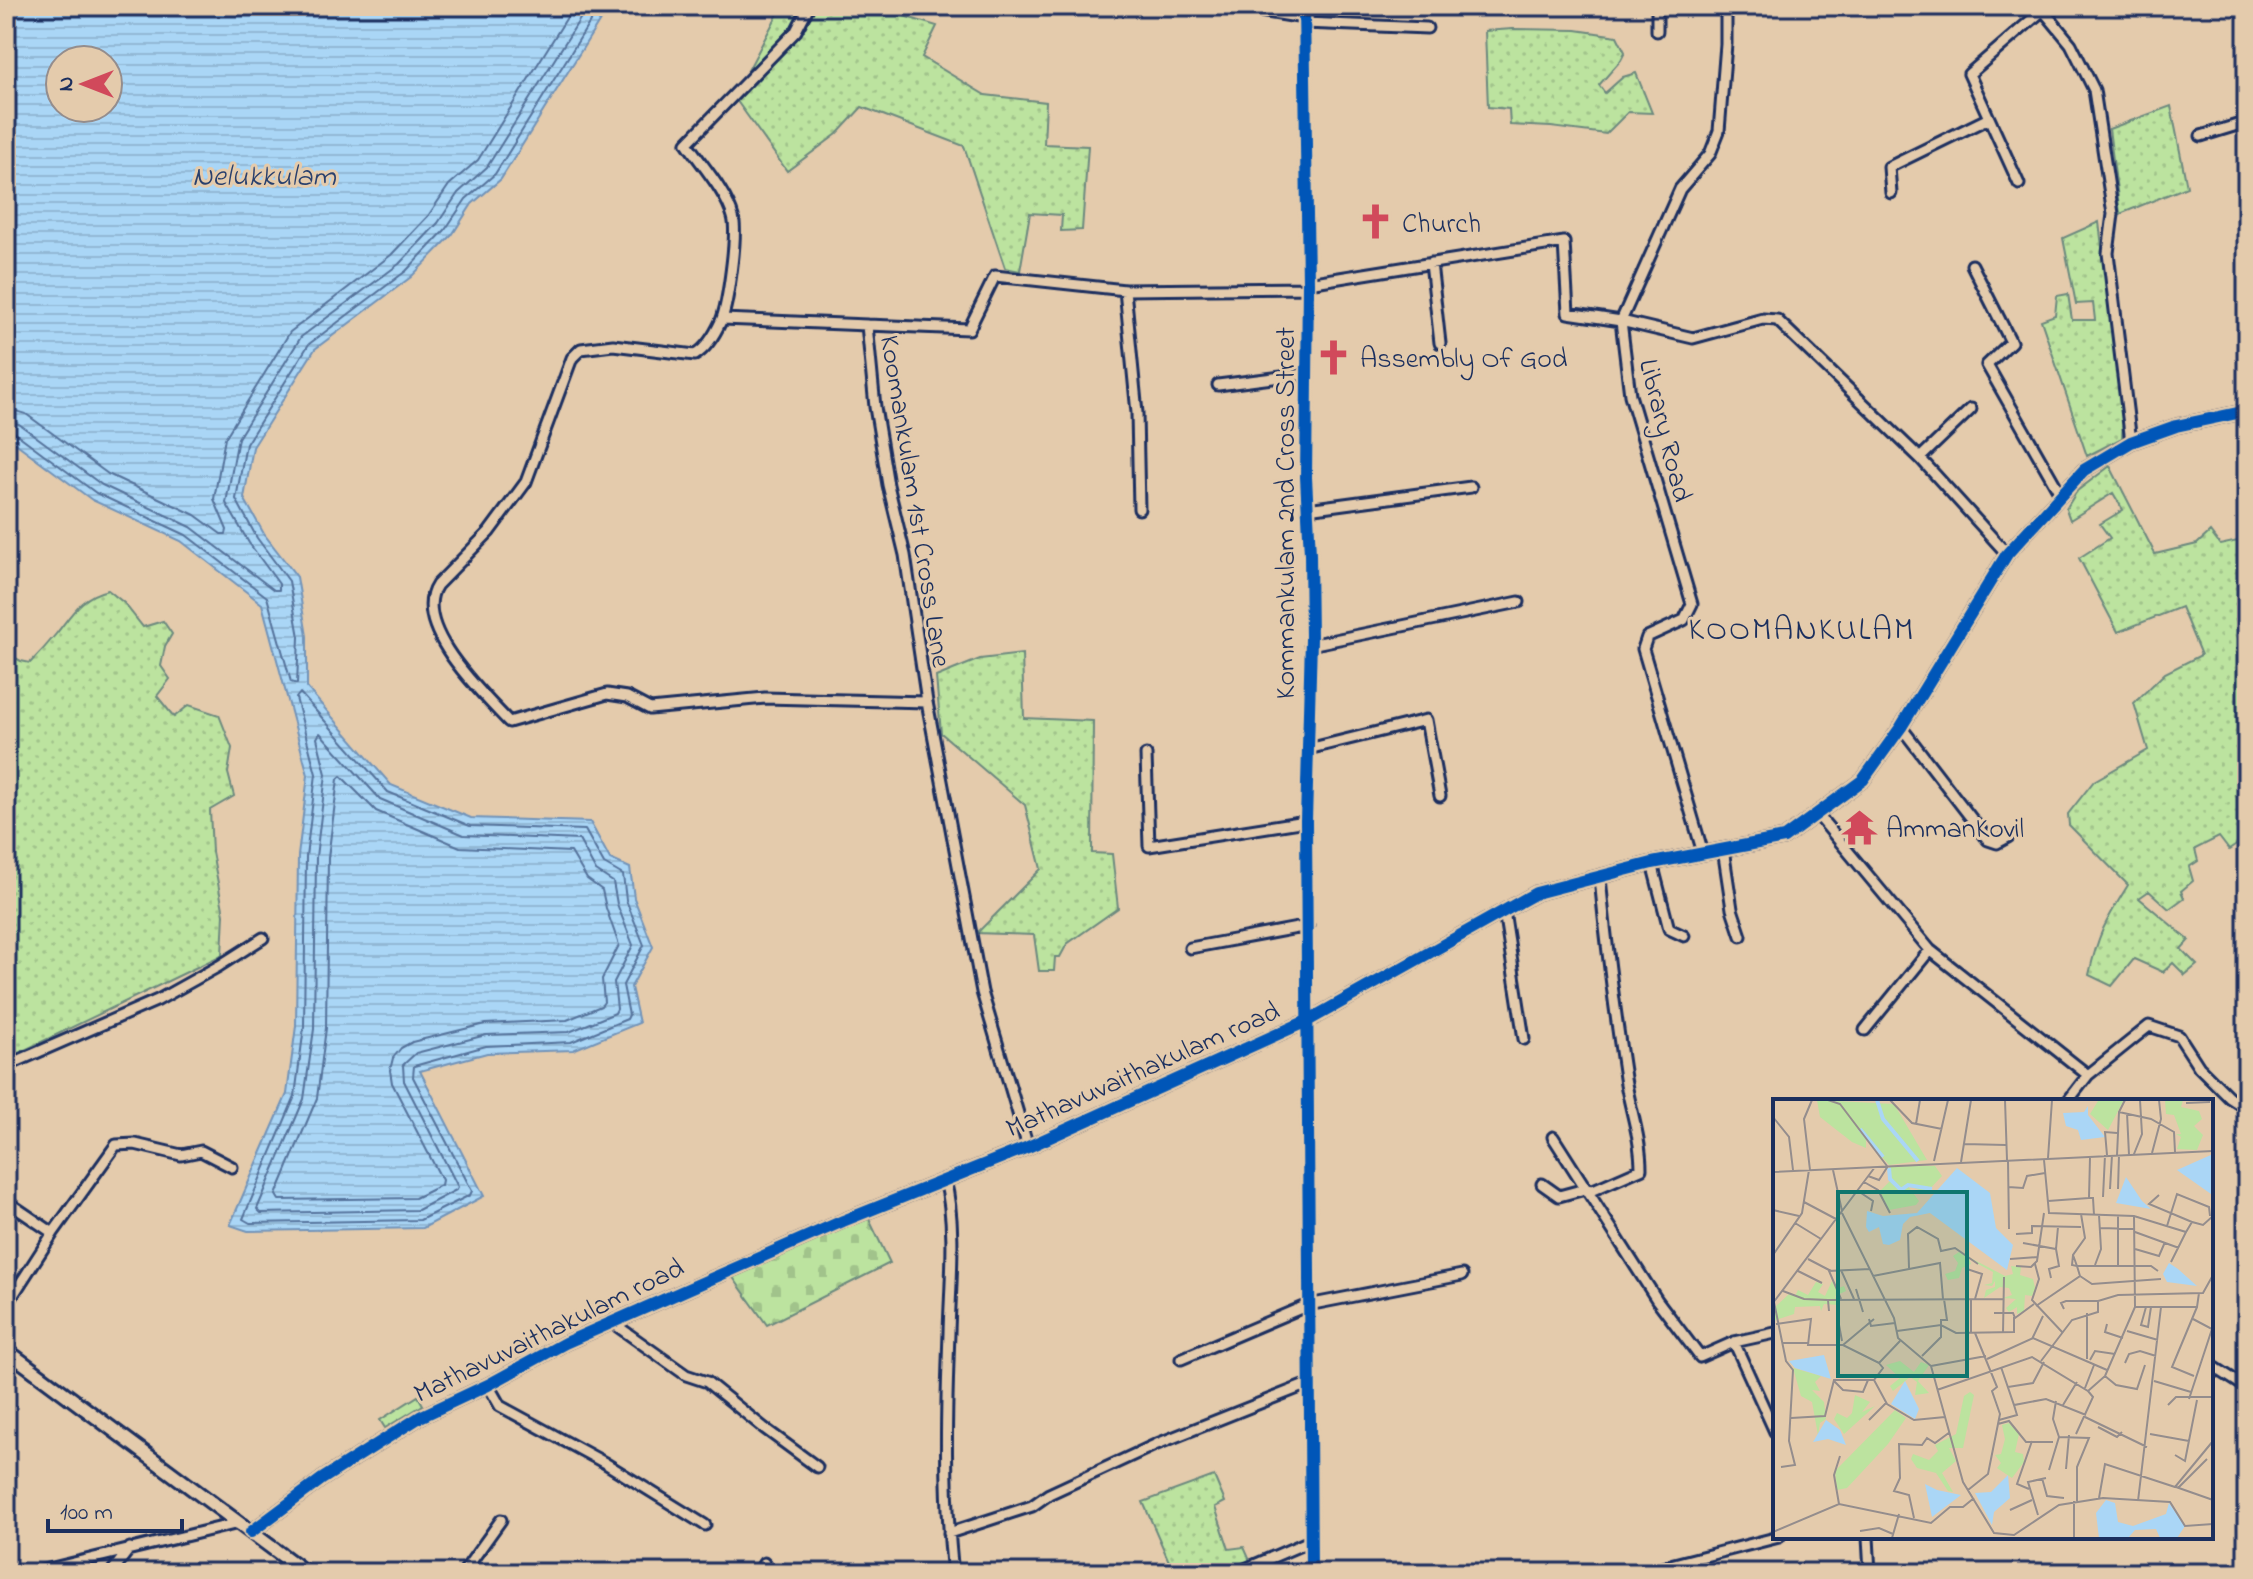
<svg xmlns="http://www.w3.org/2000/svg" width="2253" height="1579" font-family="'Indie Flower',sans-serif">
<style>
.grass{fill:url(#grass-dots);stroke:#6c897e;stroke-width:2}
.cemetery{fill:url(#cemetery-stones);stroke:#6c897e;stroke-width:2}
.green{fill:#bce39f;stroke:#6c897e;stroke-width:2}
.water{fill:url(#water-rules);stroke:#7193b9;stroke-width:2;fill-rule:evenodd}
.lines{fill:none;stroke-linecap:round;stroke-linejoin:round}
.shore{stroke:#54729b;stroke-width:2}
.minor-casing{stroke:#1b2f5e;stroke-width:15}
.tertiary-casing{stroke:#1b2f5e;stroke-width:17}
.secondary-casing{stroke:#1b2f5e;stroke-width:18}
.minor{stroke:#e4cbac;stroke-width:9}
.tertiary{stroke:#e4cbac;stroke-width:11}
.secondary{stroke:#e4cbac;stroke-width:12}
.cycleway-casing{stroke:#e4cbac;stroke-width:17}
.cycleway{stroke:#0057b8;stroke-width:12}
.labels{text-anchor:middle;stroke-width:6;stroke-linejoin:round;paint-order:stroke}
.poi-label{font-size:28px;fill:#1b2f5e;stroke:#e4cbac;text-anchor:start}
.street-label{font-size:28px;fill:#1b2f5e;stroke:#e4cbac}
.water-label{font-size:30px;font-style:italic;fill:#29406d;stroke:#e4cbac}
.quarter-label{font-size:32px;letter-spacing:2px;fill:#1b2f5e;stroke:#e4cbac}
.inset-river{fill:none;stroke:#aad6f6;stroke-width:4}
.inset-road{fill:none;stroke:#948d8d;stroke-width:2}
.view{fill:#0f766e;fill-opacity:0.15;stroke:#0f766e;stroke-width:4}
.inset-edge{fill:none;stroke:#1b2f5e;stroke-width:4}
</style>
<defs>
<pattern id="grass-dots" width="8" height="8" patternUnits="userSpaceOnUse" patternTransform="scale(2)"><rect width="8" height="8" fill="#bce39f"/><path d="M2 2h.1M6 6h.1" fill="none" stroke="#a1c38b" stroke-width="1.8" stroke-linecap="round"/></pattern>
<pattern id="cemetery-stones" width="16" height="16" patternUnits="userSpaceOnUse" patternTransform="scale(2)"><rect width="16" height="16" fill="#bce39f"/><path d="M2 7V4a2 2 0 0 1 4 0v3zM10 15v-3a2 2 0 0 1 4 0v3z" fill="#a1c38b"/></pattern>
<pattern id="water-rules" width="6" height="5" patternUnits="userSpaceOnUse" patternTransform="scale(2)"><rect width="6" height="5" fill="#aad6f6"/><path d="M0 2.5h6" fill="none" stroke="#92b8d5"/></pattern>
</defs>
<rect width="100%" height="100%" fill="#e4cbac"/>
<filter id="ink" filterUnits="userSpaceOnUse"><feTurbulence type="fractalNoise" baseFrequency=".0125" numOctaves="2"/><feDisplacementMap in="SourceGraphic" scale="16" xChannelSelector="R" yChannelSelector="G"/><feConvolveMatrix kernelMatrix="1 2 1 2 8 2 1 2 1" color-interpolation-filters="sRGB"/></filter>
<g filter="url(#ink)">
<path class="grass" d="M782,6H803L783,51L805,25L814,6H900L897,14L937,26L922,57L985,95L1046,102L1044,144L1088,146L1082,230L1061,231L1062,215L1030,213L1020,271L1005,268L964,146L862,107L837,134L787,171L734,97Z
M1513,29L1576,30L1617,36L1625,52L1621,60L1599,85L1605,93L1623,77L1636,73L1652,113L1628,112L1606,134L1551,127L1510,125L1509,109L1488,107L1485,31Z
M2171,106L2187,187L2120,214L2109,129Z
M2099,222L2123,422L2122,438L2087,456L2041,320L2055,315L2057,296L2068,294L2072,320H2095L2093,303L2076,304L2063,238Z
M2110,466L2155,554L2197,544L2210,532L2220,545L2247,539V838L2229,850L2219,837L2195,849L2198,861L2189,867L2193,881L2181,891L2184,898L2169,909L2149,891L2139,898L2189,940L2181,949L2197,965L2185,975L2173,963L2163,972L2134,959L2112,986L2089,975C2098,933 2106,921 2128,885L2069,825L2068,814L2094,781L2148,750L2134,703L2165,673L2201,655L2181,607L2118,632L2079,558L2110,538L2100,524L2123,510L2113,493L2070,520L2066,509L2077,491Z
M108,590L124,603L143,627L163,621L172,634L165,646L161,666L170,679L157,696L174,717L189,705L219,715L232,748L228,773L234,796L210,810L212,852L224,914L222,955L6,1059V653L21,661L30,663C39,654 48,644 56,634C72,614 81,596 108,590Z
M1022,654L1024,718L1093,721L1092,853L1112,854L1118,908L1067,944L1060,957H1055L1054,971H1039L1034,935L977,933L1041,869L1025,805L941,733L936,677L980,659Z
M1214,1476L1225,1502L1215,1507L1229,1549L1244,1547L1255,1572L1174,1573L1143,1502Z"/>
<path class="cemetery" d="M867,1215L890,1263L767,1325L732,1276Z"/>
<path class="green" d="M418,1396L423,1405L385,1428L380,1420Z"/>
<path class="water" d="M6,6H609L501,179L472,204L452,235L411,277L315,349L253,447L244,498L264,534L297,577L307,636V688L391,785L471,818L590,822L610,859L630,868L634,898L653,947L631,987L639,1023L573,1050L487,1053L420,1071L484,1196L423,1228L248,1231L230,1225L287,1094L296,1026L298,856L308,775L262,604L181,541L92,500L6,436ZM60,60H108V108H60Z"/>
<g class="lines">
<path class="shore" d="M6,408L26,414L108,474L195,515L221,534H226L227,530L214,499L225,438L290,332L391,255L428,216L449,185L478,160L574,6
M6,420L19,424L102,485L191,527L274,590H279V584L249,543L226,503L238,438L301,337L399,264L438,223L458,193L487,167L588,6
M6,430L14,432L96,493L186,535L267,597L291,682L297,684L299,637L289,581L257,538L236,499L246,444L309,344L406,271L445,230L466,199L495,174L600,6
M300,693L388,792L470,826L585,830L604,864L623,875L626,900L644,945L623,985L629,1015L627,1019L571,1042L486,1046L414,1066L413,1077L472,1191L470,1195L420,1220L250,1223L243,1219L295,1096L304,1027L306,857L316,774L296,698Z
M320,733L380,799L464,835L579,840L596,871L613,882L617,904L633,945L614,982L617,1009L615,1013L569,1032L486,1035L416,1053L403,1065L404,1081L458,1187L456,1190L418,1210L261,1213L257,1209L304,1099L314,1029L316,857L326,774L317,738Z
M341,776L376,811L460,847L571,852L587,879L602,890L606,908L619,945L602,979L604,1002L601,1006L567,1020L485,1024L412,1042L401,1048L393,1058L390,1070L392,1083L442,1180L441,1185L415,1198L279,1200L276,1195L317,1098L326,1028L328,858L338,779Z"/>
<defs>
<path id="minor" d="M809,6L796,31L687,143C701,164 727,193 733,217C738,233 728,305 721,321C715,334 707,348 695,355L613,345L581,349L572,358L526,482L489,532L437,585C410,626 483,694 509,722L607,694L627,697L650,709L765,698L927,702
M1228,6L1304,18
M1304,6L1308,283L1306,477L1310,554L1311,639L1306,821L1311,1573
M1657,6V31
M2046,6L2043,10L2071,44L2094,90L2113,214L2108,253L2131,442
M1304,23L1427,28
M2201,136L2247,122
M2019,184L1969,74L2043,10
M1891,193L1889,167L1989,118
M1431,263L1440,343
M1972,265L2011,342L1987,365L2061,495
M1308,283L1564,242L1568,313L1621,321L1693,338L1763,319L1777,320L1920,458L2007,554
M1125,290L1137,413L1139,509
M722,319L867,325
M1218,385L1305,374
M1920,458L1971,409
M1307,509L1471,487
M1310,645L1519,602
M1901,727L1988,840L1997,843L2008,837
M1308,749L1426,720L1440,796
M1146,755L1149,846L1306,821
M1817,814L1930,950L2088,1075L2068,1101
M1723,849L1732,909L1741,936
M1703,853L1643,649L1647,637L1684,620L1692,604L1630,395L1621,321L1680,189L1710,154L1719,131L1726,44V6
M1652,863L1669,929L1684,936
M1504,911L1524,1039
M1190,948L1308,926
M1865,1030L1930,950
M6,1066L158,1000L219,966L263,938
M2088,1075L2149,1026L2179,1036L2199,1067L2230,1098L2247,1109
M1553,1137L1657,1300L1700,1357L1734,1342L1775,1432
M1028,1147L982,992L927,702L905,555L888,485L875,407L867,325L969,329L995,276L1125,290L1308,288
M945,1180C957,1226 950,1286 949,1333C946,1413 944,1494 953,1573
M1542,1184L1559,1196L1585,1189L1593,1190L1641,1169C1641,1138 1630,1109 1625,1078C1615,1011 1606,944 1600,877
M6,1201L53,1233
M6,1306L53,1233L116,1145L135,1144L181,1155L201,1151L232,1167
M610,1321L686,1375L707,1382L764,1428L817,1467
M1734,1342L1775,1333
M1181,1359L1308,1305L1462,1275
M2211,1365L2247,1388
M488,1385L500,1406L605,1463L705,1525
M949,1533L1032,1506L1049,1494L1157,1444L1308,1384
M1868,1537L1870,1573
M32,1573L239,1523
M111,1573L130,1548
M463,1573L501,1520
M758,1573L764,1563
M1236,1573L1310,1541
M1600,1573L1618,1571L1621,1573
M1639,1573L1779,1537"/>
<path id="tertiary" d="M251,1532L322,1479L420,1417L488,1385L565,1343L843,1221L1028,1147L1309,1020L1536,893L1652,863L1784,838L1863,780L1901,727L2007,554L2084,470L2131,442L2176,426L2247,411"/>
<path id="secondary" d="M6,1350L306,1573"/>
</defs>
<use href="#minor" class="minor-casing"/>
<use href="#tertiary" class="tertiary-casing"/>
<use href="#secondary" class="secondary-casing"/>
<use href="#minor" class="minor"/>
<use href="#tertiary" class="tertiary"/>
<use href="#secondary" class="secondary"/>
<defs>
<path id="cycleway" d="M1304,6L1308,283L1306,477L1310,554L1311,639L1306,821L1311,1573
M251,1532L322,1479L420,1417L488,1385L565,1343L843,1221L1028,1147L1309,1020L1536,893L1652,863L1784,838L1863,780L1901,727L2007,554L2084,470L2131,442L2176,426L2247,411"/>
</defs>
<use href="#cycleway" class="cycleway-casing"/>
<use href="#cycleway" class="cycleway"/>
</g>
</g>
<defs>
<symbol id="church-bare" viewBox="-9 -9 18 18"><path d="M-1.2-6h2.4v3.5h3.3v2.4h-3.3V6h-2.4V-.1h-3.3v-2.4h3.3Z" fill="#d1495b" stroke="#e4cbac" stroke-width="2.5" paint-order="stroke"/></symbol>
<symbol id="temple-bare" viewBox="-9 -9 18 18"><path d="M0-6L5-2H3V0L6.5 2.5H4V6H1.5V3h-3V6H-4V2.5H-6.5L-3 0V-2H-5Z" fill="#d1495b" stroke="#e4cbac" stroke-width="2.5" paint-order="stroke"/></symbol>
</defs>
<g fill-rule="evenodd">
<use href="#church-bare" x="1350" y="196" width="51" height="51"/>
<use href="#church-bare" x="1308" y="332" width="51" height="51"/>
<use href="#temple-bare" x="1834" y="802" width="51" height="51"/>
</g>
<g class="labels">
<g class="poi-label">
<text x="1402" y="232">Church</text>
<text x="1360" y="367">Assembly Of God</text>
<text x="1886" y="837">AmmanKovil</text>
</g>
<g class="street-label">
<text transform="translate(1667 430) rotate(76)" y="10">Library Road</text>
<text transform="translate(917 501) rotate(81)" y="10">Koomankulam 1st Cross Lane</text>
<text transform="translate(1284 513) rotate(-90)" y="10">Kommankulam 2nd Cross Street</text>
<text transform="translate(1142 1068) rotate(-24)" y="10">Mathavuvaithakulam road</text>
<text transform="translate(548 1329) rotate(-26)" y="10">Mathavuvaithakulam road</text>
</g>
<g class="water-label">
<text x="264" y="185">Nelukkulam</text>
</g>
<g class="quarter-label">
<text x="1802" y="639">KOOMANKULAM</text>
</g>
</g>
<g transform="translate(1773 1099)">
<rect width="440" height="440" fill="#e4cbac"/>
<path d="M44,1L121,5L154,61L116,66L93,40V49L79,43L47,18ZM333,1H351L335,31L317,15L325,2ZM392,1H410L408,8L426,12L429,20L421,27L430,36L424,51L404,50L408,38L403,35H408L401,16L393,15ZM116,67H162L169,77L153,94L134,86L146,102L143,106L116,111L107,92L118,81ZM186,153L232,177L240,175L238,167L248,168L247,176L260,180L262,189L259,197L252,196L251,212L244,215V208L236,213L233,209L243,200L230,199L239,196L236,189L227,188L211,199L213,191L222,188V182L219,187L211,186L219,184L220,173L196,160L198,165L189,169L186,179L175,181L172,175L182,172L185,164L180,157ZM59,182L63,190L71,187L73,192L62,197L66,206L51,205L48,212L47,207L22,208L21,215L0,222L2,208L16,195L22,197L25,191L35,196L43,183L50,185L45,193L52,197ZM127,262L141,273L148,263L156,266L145,282L156,294L142,296L144,283L137,278L120,292L117,287L127,279L113,266ZM20,269L48,277L42,283L47,292L39,291L51,303L53,320L47,324L45,336L39,303L28,297ZM197,293L201,296L190,349H176L183,362L169,374L180,393L175,392L163,374L144,369L138,360L140,355L156,361L165,352L162,346L183,335L191,297ZM82,296L97,303L89,313L102,307L71,335L61,320L64,314L74,319L79,314ZM122,311L133,319L115,345L74,389L64,391L62,372ZM236,324L246,335L242,353L250,355L251,363L239,379L224,369L228,364L222,356L228,355L232,340L229,326Z" fill="#bce39f"/>
<path d="M315,7V16L332,38L308,41L305,31L293,27L290,14L311,13ZM440,55V92L438,95L404,71ZM184,69L217,94L223,129L240,146L234,171L157,114L137,118L130,125L127,141L116,146L110,145L106,128L96,133L93,128L94,112L110,117L144,114ZM353,78L369,102L378,110L343,104ZM396,164L405,170L424,187L394,183L390,175ZM51,256L58,280L22,269L16,262ZM132,282L146,310L142,320L118,305ZM53,321L67,331L73,346L55,340L40,343ZM235,376L237,399L221,413L219,426L202,394L218,393ZM152,385L164,391L188,396L159,418ZM333,401L342,404L345,423L360,427L393,415L396,404L412,427L404,439H387L383,430L362,431L355,439H326L323,414Z" fill="#aad6f6"/>
<path class="inset-river" d="M104,1L110,20L145,62M87,30L110,58M116,69L117,80L128,91L135,86L159,90"/>
<path class="inset-road" d="M55,1L67,5L114,67M117,1L139,24L169,30M232,1L234,61M413,4L437,3M346,13L378,20L401,33L402,53M354,14L356,56M0,18L16,38L20,71M143,25L147,1M191,45L233,46M379,54L388,20L386,1M361,55L369,35L367,1M334,56L332,33L344,34M344,56L346,13L352,1M317,58L316,99H320L321,116M275,59L279,1M271,61L276,114L361,117L413,133L419,123L430,126L440,117M161,62L175,1M235,62L236,130M188,63L198,1M37,71L31,20L39,1M60,71L69,112M0,73L440,52M95,77L106,81L115,67M91,83L105,91L117,114M235,88L250,89L254,77L272,74M337,90L339,56M345,90L346,56M85,92L100,102L98,112M386,96L376,105L419,123M330,98L332,56M275,102L316,99M31,103L63,120M0,111L26,117M69,114L121,219L125,239L158,267L190,383L221,434L241,436L286,406L330,399L397,403L412,427L440,425M308,115L312,139L300,156L304,167H378L385,172M345,117V167M22,124L48,140M394,127L404,95L436,108L437,117M327,129L362,130M362,133L406,149M243,135L259,134V127L308,128M250,144L283,150L285,128M362,150L386,157L392,143M0,156L29,114L36,71M35,160L58,172M237,160L265,158M398,163L413,133M262,165L266,180L259,201L290,234M322,166L328,150L326,116M243,167L258,168L264,162L271,114M136,169L135,135L144,128L165,140L168,152L182,149L205,165M194,170L209,175L202,200M68,171L81,200M25,172L49,184M100,177L167,164L170,200M307,177L319,185L388,180M278,179L276,170L286,167L283,150M83,190L90,213M10,192L31,200L55,201M68,200L56,172L97,170M1,203L13,262L20,271L16,342L22,366L8,368M0,204L102,68M263,207L307,177L304,167L299,166L300,156M362,208H424L426,194M373,208L368,226L375,228L378,208M291,210L288,204L293,202H325M56,212L55,201L230,200M221,214H240L242,219L261,205M314,214V260M64,215L69,242M96,220L98,227L122,224M3,225L38,220L35,246H70L106,264L127,242M334,225L332,233L350,239M124,232L168,226L183,234L241,233V218M354,232L385,241M198,234V200M230,234L231,178M259,240L270,217M9,244H35M70,246L101,220M149,257L168,238V221H174L171,200M214,260L260,239L334,271M317,261L322,252L342,255M268,262L299,221L325,213V202L345,196L430,194L440,176M352,264L356,255L367,252L383,257M158,267L213,257M228,268L241,306L273,300L313,316M332,277L362,208L361,117M421,277L399,268L424,208M101,281L114,305L141,321L172,318M61,282L70,291L90,293L95,281M381,282L418,293M235,288L260,284L271,263M312,289L321,266M164,291L259,258L315,292L332,277L343,286L364,290L372,266M416,300L439,230L420,220M283,302L280,320L286,338M290,306L304,283M395,306L403,298H440M312,318L374,348M18,319L52,317L61,281H101L110,269L106,264M96,321L113,304M226,321L244,316L241,306M225,325L236,322L253,343H280M325,328L344,338L349,333M303,335L320,298L315,292M377,335L416,342M402,356L412,362L424,301M293,370L296,336M276,371L286,338L316,339L304,368V402M269,379L274,397L291,399M403,388L440,401M405,389L434,360M256,390L244,385L259,342M195,391L215,375L227,315L219,292L224,288L202,234M326,399L332,365L402,388L440,342M301,402V439M365,402L388,208M66,405L61,376L67,357M237,411L259,401M265,416L255,383L273,379M141,419L136,396L121,392L127,379L126,345L149,346L154,339L162,344L177,333M87,432L106,429L120,435M0,433L66,405L158,424L177,408H190L201,399M119,439L126,415"/>
<path class="view" d="M65,93H194V277H65Z"/>
<rect width="440" height="440" class="inset-edge"/>
</g>
<rect width="2253" height="1579" fill="none" stroke="#e4cbac" stroke-width="32"/>
<rect x="16" y="16" width="2221" height="1547" fill="none" stroke="#1b2f5e" stroke-width="3" filter="url(#ink)"/>
<g transform="translate(84 84) rotate(270)"><circle r="38" fill="#e4cbac" stroke="#948d8d" stroke-width="2"/>
<path d="M0-6L14 30L0 20L-14 30Z" fill="#d1495b"/>
<text y="-12" font-size="22" font-weight="bold" text-anchor="middle" fill="#1b2f5e">N</text>
</g>
<path d="M48 1519v12h134v-12" fill="none" stroke="#1b2f5e" stroke-width="4"/>
<text x="60" y="1519" font-size="24" fill="#1b2f5e" stroke="#e4cbac" stroke-width="6" paint-order="stroke">100 m</text>
</svg>
